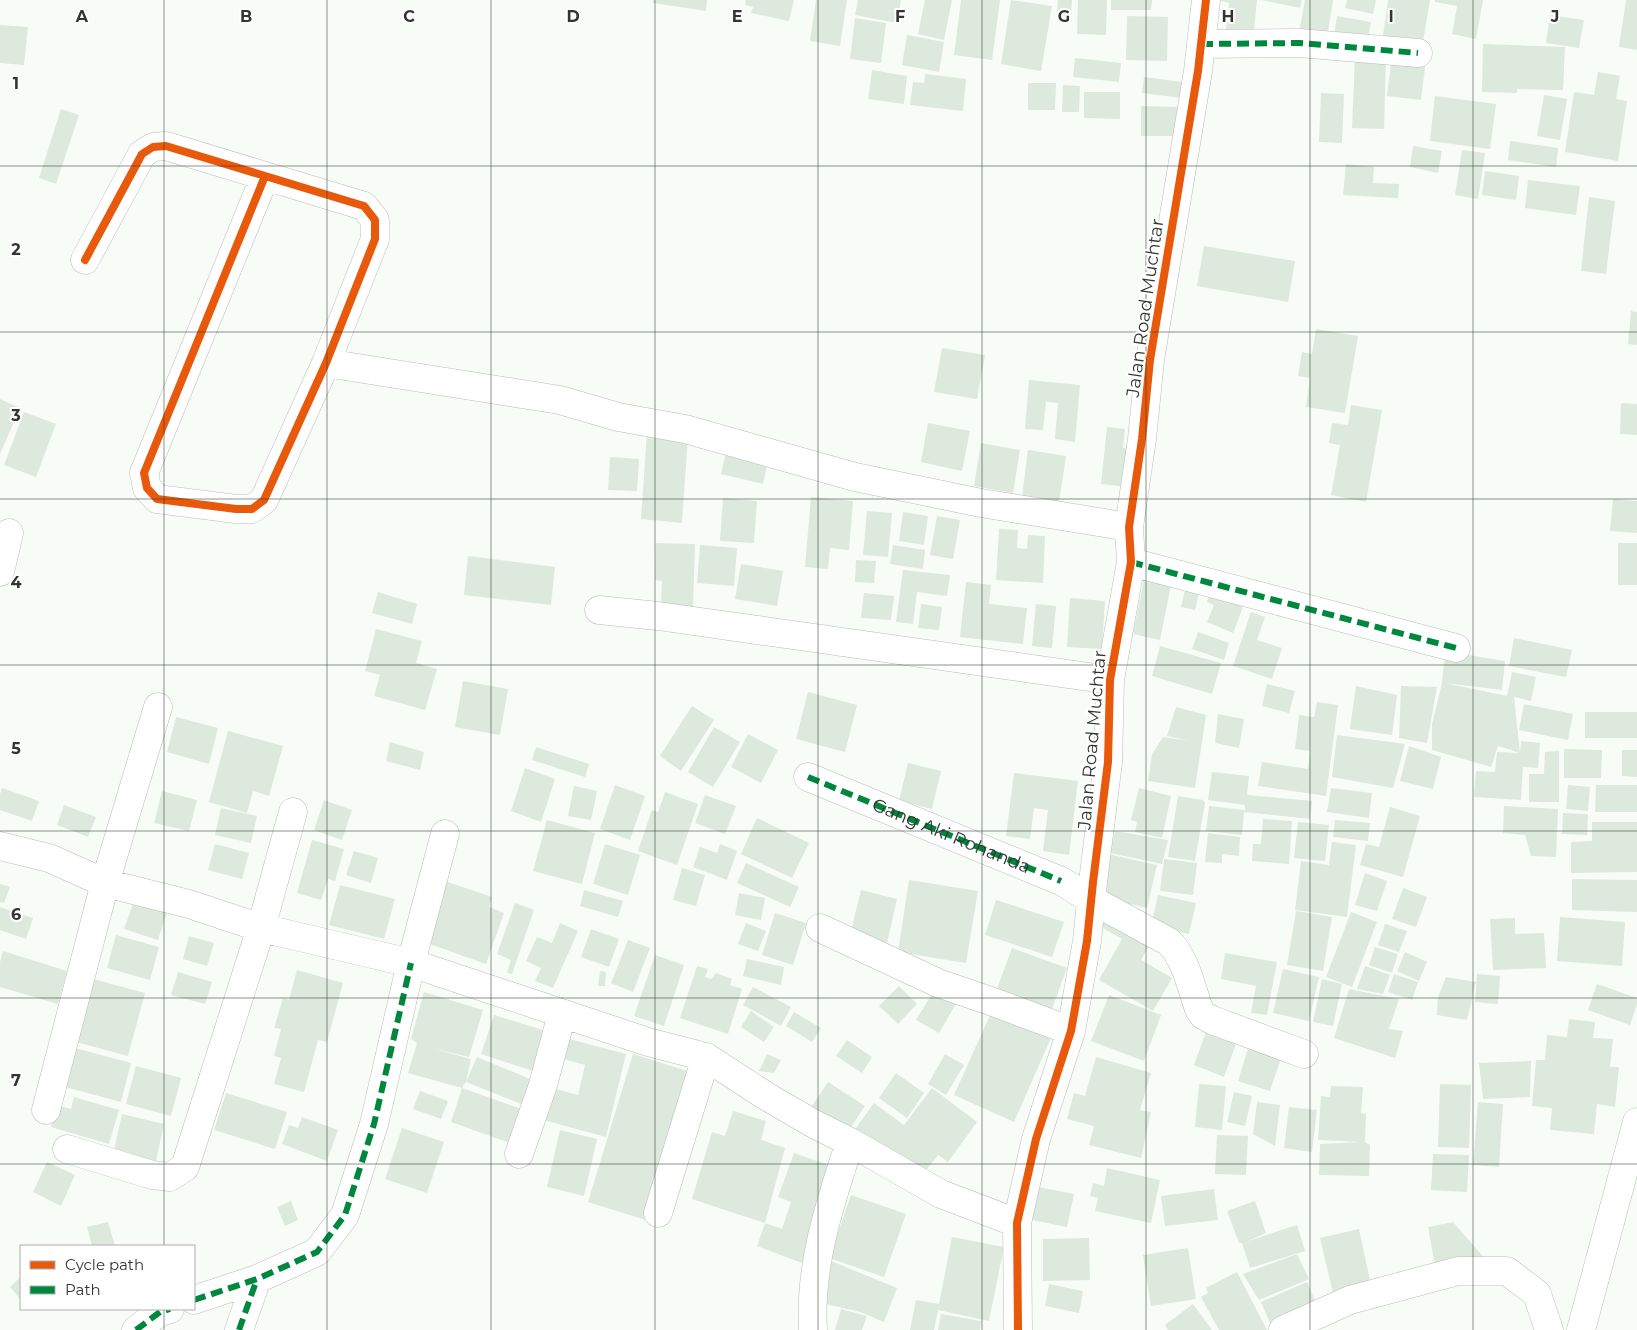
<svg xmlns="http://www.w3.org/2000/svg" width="1637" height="1330" font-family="Montserrat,sans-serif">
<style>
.building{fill:#dde9dc}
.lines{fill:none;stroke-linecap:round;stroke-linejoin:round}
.minor-casing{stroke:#b9bdb9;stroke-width:29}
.minor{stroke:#fefffe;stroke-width:28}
.quiet{stroke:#00873e;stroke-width:6;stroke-dasharray:12 6;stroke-linecap:butt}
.cycleway-casing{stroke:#fff;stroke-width:11}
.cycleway{stroke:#e8590c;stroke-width:8}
.grid{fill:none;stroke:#313630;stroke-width:1;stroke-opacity:0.55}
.labels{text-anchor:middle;stroke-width:4;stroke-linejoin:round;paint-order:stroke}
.street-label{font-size:18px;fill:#313630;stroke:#fff}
.grid-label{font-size:16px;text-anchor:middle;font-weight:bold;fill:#313630;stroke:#fff;stroke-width:4;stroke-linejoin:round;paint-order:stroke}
</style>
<rect width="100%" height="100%" fill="#f7fcf7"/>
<path class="building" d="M653,0H707L706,11L653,3Z
M746,0H794L789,21L751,13L753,7L745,5Z
M816,0H847L840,46L810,41Z
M858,0H901L897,23L855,15Z
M925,0H952L944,40L918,34Z
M961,0H1000L992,60L954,55Z
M1011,0L1052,6L1041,71L1001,64Z
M1058,0H1072L1071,17L1057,16Z
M1078,0H1107L1106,35L1077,34Z
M1111,0H1152L1151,10H1111Z
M1217,0H1257L1253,40L1225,37L1229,3Z
M1261,0H1302L1300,8Z
M1305,0H1333L1327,38L1299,33Z
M1347,0H1376L1373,14L1345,8Z
M1388,0H1430L1423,42L1383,36Z
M1435,0H1483L1476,39L1452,34L1457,6L1435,2Z
M1626,0H1637V50L1619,47Z
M1550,15L1584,20L1579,48L1546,43Z
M1127,16L1168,17L1167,61L1126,60Z
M1337,16L1371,22L1367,42L1334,36Z
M855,18L886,23L881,63L850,59Z
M0,25L28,27L24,65L0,63Z
M907,35L944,42L939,72L902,65Z
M1483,44L1565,47L1563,90L1517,89V93L1482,92Z
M1392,55L1426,60L1421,100L1387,96Z
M1355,57L1386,58L1384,129L1352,128Z
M1075,58L1121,63L1119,82L1073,77Z
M872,70L907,76L904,104L868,99Z
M1598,72L1620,76L1616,99L1627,101L1618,161L1565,152L1574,92L1594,95Z
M925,74L966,79L963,111L910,105L913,82L924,83Z
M1144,77L1183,82L1181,98L1142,93Z
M1028,83H1056L1055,110H1028Z
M1063,85L1080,86L1079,112H1062Z
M1084,92H1120V119L1084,118Z
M1321,93L1344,94L1342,143L1319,142Z
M1544,95L1567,99L1560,140L1537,136Z
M1435,96L1496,104L1490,149L1430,141Z
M1141,106L1177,107V136H1141Z
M61,109L79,115L56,184L39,178Z
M1510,141L1558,148L1556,167L1508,160Z
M1413,146L1442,151L1438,173L1410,167Z
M1462,150L1485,153L1478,199L1455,195Z
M1346,164L1374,167L1373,183L1399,184L1398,198L1343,195Z
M1485,171L1519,176L1516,200L1482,195Z
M1528,180L1580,186L1576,215L1525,208Z
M1589,197L1615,201L1606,274L1581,271Z
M1204,246L1295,261L1288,302L1197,286Z
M1631,311L1637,312V345L1628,344Z
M1316,329L1358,336L1345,413L1306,407L1310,378L1298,376L1302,352L1312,354Z
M942,348L985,355L977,399L934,392Z
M1029,380L1080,385L1075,442L1055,439L1058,403L1046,402L1043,430L1025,429Z
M0,399L20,408L0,454Z
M1621,403L1637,404V435L1620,434Z
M1351,405L1382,410L1366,502L1331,495L1340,445L1329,443L1332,423L1348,425Z
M24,412L56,424L36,477L4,465Z
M928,423L970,431L962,471L921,462Z
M1107,427L1125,429L1123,448L1133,449L1129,487L1101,484Z
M647,433L688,436L682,523L641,519Z
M981,443L1020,450L1013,493L974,486Z
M727,447L769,456L763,484L721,474Z
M1028,450L1066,456L1059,503L1022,497Z
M610,457L639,459L637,491L608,490Z
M811,497L853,501L849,550L830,548L828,569L805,567Z
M723,498L757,501L754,543L720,541Z
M1613,499L1637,501V533L1610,531Z
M867,511L892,513L888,557L863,555Z
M903,512L928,516L924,545L899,541Z
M937,516L960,520L953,559L930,555Z
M999,529L1018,530L1017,548L1027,549L1028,535L1045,536L1043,583L996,580Z
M656,543L695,544L693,607L661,606L662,581L655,580Z
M1618,543H1637V585H1618Z
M700,545L737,548L734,586L697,583Z
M893,545L925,550L923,569L890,564Z
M468,556L555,567L551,605L464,595Z
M856,560L876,561L874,583L855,582Z
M741,564L783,571L777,606L735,599Z
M903,570L950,575L947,596L917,592L913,624L896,622Z
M1145,574L1172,580L1160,640L1133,634Z
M966,582L991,585L989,604L1027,608L1023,644L960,637Z
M1185,590L1199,593L1195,610L1181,607Z
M378,592L417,604L412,624L372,613Z
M864,593L894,596L891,620L861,618Z
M1210,593L1243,607L1233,633L1207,622L1214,605L1207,602Z
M1070,598L1105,601L1102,649L1067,647Z
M921,604L942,607L939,630L918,628Z
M1036,604L1056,606L1052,648L1032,646Z
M1251,612L1265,617L1257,640L1282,648L1272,679L1233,666Z
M376,629L422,641L416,663L437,669L425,710L374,696L380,675L365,671Z
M1198,632L1229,643L1224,660L1192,649Z
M1514,638L1572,650L1566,677L1509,666Z
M1160,646L1221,663L1212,694L1152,676Z
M1445,651L1505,661L1502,690L1445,683L1507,696L1512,672L1536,677L1531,701L1514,697L1520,753L1498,746L1491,767L1432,750V724L1442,683Z
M463,681L508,689L500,735L455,727Z
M1267,684L1295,691L1289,713L1262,706Z
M1356,686L1397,695L1392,735L1350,729Z
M1401,686L1437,687L1427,743L1399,738Z
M808,692L857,705L845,752L796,739Z
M1317,702L1338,705L1326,796L1258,786L1262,762L1308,769L1310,751L1295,749L1299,715L1314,717Z
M1524,704L1573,714L1568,740L1519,730Z
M692,706L714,720L681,771L660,756Z
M1176,707L1206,715L1195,788L1148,781L1152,754L1163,737L1190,741L1167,736Z
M1585,712H1637V738H1585Z
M1218,714L1244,719L1239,748L1215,743Z
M176,717L218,728L209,764L167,752Z
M714,727L740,742L713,787L688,772Z
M228,731L283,746L269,796L253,791L247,813L209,802Z
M748,734L778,750L761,783L731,767Z
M1337,735L1405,744L1393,788L1332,777Z
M1521,741L1540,743L1538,768L1523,767L1521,800L1474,797L1476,771L1495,772L1497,752L1520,753Z
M390,742L424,752L420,770L386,761Z
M1409,746L1441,757L1433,789L1400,781Z
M536,747L589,764L585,777L532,760Z
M1564,749L1602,750L1601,778H1564Z
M1622,750H1637V777L1622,776Z
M1559,751V802H1529V774H1544L1545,752Z
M908,763L941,771L932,809L899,801Z
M525,768L555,779L541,822L511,811Z
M1212,772L1249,776L1247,795L1312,801L1310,819L1244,812L1242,835L1206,831L1209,806L1245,810V805L1208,800Z
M1014,773L1078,781L1069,855L1043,851L1048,810L1034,808L1030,839L1006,836Z
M615,785L645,796L630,840L600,829Z
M1568,785L1590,787L1588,811L1566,809Z
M1596,785H1637V812H1595Z
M574,786L597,791L591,820L568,816Z
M2,788L39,801L32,821L0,810V794Z
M1139,788L1171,796L1162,838L1135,832L1137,822L1131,820Z
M1331,788L1372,793L1369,818L1327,812Z
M162,791L197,800L189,831L154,823Z
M665,792L698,804L677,865L638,851L652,810L658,812Z
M705,795L736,806L725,834L695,823Z
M1178,796L1203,800L1205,803L1195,861L1168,857Z
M324,800L352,810L342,840L314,830Z
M64,805L96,817L88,837L57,825Z
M1504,806L1558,809L1556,857L1531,856L1525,835L1503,833Z
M1390,807L1420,816L1403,877L1360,865L1366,844L1379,847Z
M221,808L257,816L251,843L215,835Z
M1563,813L1588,814L1587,835L1562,834Z
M757,818L809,843L792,878L741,854Z
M1263,819L1292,821L1289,864L1252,861L1253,844H1261Z
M547,820L595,833L582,884L533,871Z
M1335,820L1370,823L1368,841L1333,837Z
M1298,822L1329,825L1325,861L1294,858Z
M1592,822H1637V872L1571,873V842L1592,841Z
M1115,831L1168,840L1162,864L1110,853Z
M1208,833L1240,837L1239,856L1222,854V863L1205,862Z
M312,840L344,849L335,881L328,879L321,900L297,893Z
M1332,842L1356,845L1347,917L1295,910L1301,861L1329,865Z
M215,844L249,853L242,879L208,870Z
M605,844L640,855L628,895L593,884Z
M720,844L737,851L727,880L693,867L700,847L717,853Z
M354,851L378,858L371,883L346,875Z
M1108,854L1157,865L1147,908L1099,897Z
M1164,859L1197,863L1193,895L1160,891Z
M746,863L799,887L790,907L737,883Z
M682,868L705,875L696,906L673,900Z
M1365,873L1387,881L1377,911L1355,905Z
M1572,879L1637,880V912L1572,910Z
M909,880L978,891L966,963L898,952Z
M445,881L492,897L489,907L504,913L486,964L424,942Z
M0,884L10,887L4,903L0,902Z
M340,885L395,899L384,939L329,925Z
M1403,888L1427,897L1416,927L1392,919Z
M584,890L623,901L618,917L580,906Z
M861,890L897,899L887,943L850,935Z
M739,893L765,898L761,920L735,915Z
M1158,895L1196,903L1189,934L1151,926Z
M996,900L1064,922L1052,957L985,935Z
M134,901L167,912L158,940L124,929Z
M515,903L534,910L512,974L507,973L511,960L497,954Z
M0,907L33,918L26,939L0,930Z
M1296,911L1332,917L1323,971L1287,965Z
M1351,912L1377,922L1352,987L1326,977Z
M775,913L806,923L793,965L762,955Z
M1108,915L1152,940L1141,960L1172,978L1153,1011L1099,980L1122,939L1101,927Z
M1560,917L1625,922L1622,966L1557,961Z
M1515,918V934L1544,933L1546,968L1493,970L1490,919Z
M560,923L578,931L553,988L535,981L541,968L526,961L537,937L552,943Z
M746,923L766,931L758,951L738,944Z
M1385,924L1407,931L1399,952L1378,945Z
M591,929L619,939L609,967L581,957Z
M116,935L159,947L150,980L107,968Z
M189,936L214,943L207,966L183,959Z
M628,940L650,948L633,992L611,983Z
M1375,947L1398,954L1392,973L1369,965Z
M1012,948L1067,968L1049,1017L994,997Z
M3,951L67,971L58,1004L0,987V962Z
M1405,952L1427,962L1419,981L1397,971Z
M1225,953L1277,962L1267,1015L1251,1013L1256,986L1221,979Z
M655,955L684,965L664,1026L634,1016Z
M747,959L784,967L781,985L743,976Z
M697,966L708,969L705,977L711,979L716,973L732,979L730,985L742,989L728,1034L680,1018Z
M1365,966L1390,975L1383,994L1357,989Z
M1283,969L1319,977L1309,1021L1273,1013Z
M297,970L343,983L327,1042L318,1040L304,1092L274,1084L281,1058L274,1056L281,1029L274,1028L283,998L289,1000Z
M600,971L606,972L605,986H598Z
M178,972L212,982L205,1004L171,995Z
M1394,974L1418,982L1412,1000L1388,992Z
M1477,974L1500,976L1498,1004L1475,1002Z
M1446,977L1476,982L1467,1020L1437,1015L1438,997Z
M93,979L145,993L128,1056L76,1042Z
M1322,979L1342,984L1333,1026L1313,1022Z
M938,984L960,997L939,1033L916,1020Z
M1597,984L1637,998V1004L1630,1025L1588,1010Z
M899,986L917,1004L898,1024L879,1006Z
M753,987L791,1007L781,1026L743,1005Z
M1349,989L1399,999L1389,1029L1403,1031L1395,1058L1334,1038Z
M424,992L483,1010L469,1057L431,1048L471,1059L466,1082L462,1088L408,1073L417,1043L411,1039Z
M1109,995L1161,1015L1144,1061L1091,1041Z
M995,1004L1054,1031L1014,1122L954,1095Z
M751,1011L774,1027L764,1042L741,1027Z
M794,1012L821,1028L812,1042L786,1026Z
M494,1015L546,1031L533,1071L481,1054Z
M1569,1019L1595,1022L1593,1038L1613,1039L1610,1067H1619L1615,1107L1597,1104L1594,1134L1550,1130L1552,1108L1532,1106L1536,1060H1545L1547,1035L1567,1037Z
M1207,1029L1237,1041L1224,1077L1194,1065Z
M569,1039L626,1054L606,1137L536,1118L545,1086L578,1095L585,1065L564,1059Z
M847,1040L872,1057L862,1073L836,1056Z
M1249,1045L1282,1055L1270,1091L1238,1081Z
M75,1048L131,1063L121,1102L65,1087Z
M633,1054L697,1074L652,1222L588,1202Z
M767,1054L781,1060L774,1073L759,1071Z
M945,1054L964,1065L946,1095L928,1084Z
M477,1057L535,1081L526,1106L466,1082Z
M1096,1057L1151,1073L1140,1110L1151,1112L1141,1158L1089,1145L1094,1126L1067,1119L1074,1093L1085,1096Z
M1531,1061L1530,1097L1483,1099L1479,1063Z
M136,1066L181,1078L171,1116L126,1104Z
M896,1073L924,1093L907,1118L879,1098Z
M828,1082L865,1106L847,1133L810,1109Z
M1199,1084L1226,1086L1222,1130L1195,1127Z
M1440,1084L1471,1085L1469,1148L1438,1147Z
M1331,1086L1363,1087L1361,1113L1366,1114L1365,1142L1370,1145L1369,1176L1319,1175L1320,1144L1361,1142L1318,1140L1321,1096L1330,1097Z
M462,1088L527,1111L516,1145L451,1122Z
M932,1088L977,1122L948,1162L938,1155L920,1178L853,1132L874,1103L904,1125Z
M420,1091L448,1101L441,1119L413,1109Z
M1234,1092L1252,1096L1245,1126L1227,1122Z
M226,1093L287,1112L275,1149L214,1130Z
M74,1097L119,1110L109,1144L51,1127L57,1105L71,1109Z
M1257,1102L1280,1105L1275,1146L1253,1134Z
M1478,1102L1503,1104L1499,1167L1473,1165Z
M1289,1107L1317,1110L1312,1152L1284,1148Z
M733,1111L766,1121L761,1140L785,1148L765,1223L692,1199L712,1132L725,1136Z
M122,1114L164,1124L156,1161L114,1150Z
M302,1117L338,1130L327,1161L282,1144L289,1125L298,1128Z
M402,1128L444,1142L427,1193L385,1179Z
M560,1130L597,1139L584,1196L547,1187Z
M1217,1135L1248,1136L1246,1175L1215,1174Z
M794,1153L840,1169L820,1212L802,1263L757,1246L765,1223L782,1229L791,1202L778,1197Z
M1433,1154L1469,1155L1467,1192L1431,1190Z
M47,1162L75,1175L61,1206L33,1192Z
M1107,1168L1160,1180L1151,1223L1095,1211L1098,1198L1090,1196L1093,1183L1104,1186Z
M1038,1187L1074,1194L1067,1227L1032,1220Z
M1214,1189L1218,1220L1165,1226L1161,1196Z
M851,1195L906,1214L884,1277L829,1258Z
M291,1201L298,1220L285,1226L277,1207Z
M1255,1201L1266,1233L1248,1241L1297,1225L1305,1251L1250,1268L1242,1243H1239L1227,1211Z
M108,1222L115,1246H92L87,1227Z
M1453,1222L1487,1261L1436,1271L1428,1227Z
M1359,1229L1371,1285L1333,1293L1320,1238Z
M952,1237L1004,1247L989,1321L938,1310L934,1330H910L916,1300L939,1304Z
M1089,1238L1090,1280L1043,1281V1239Z
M1188,1248L1196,1299L1151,1306L1143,1255Z
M1297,1254L1309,1279L1259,1300L1243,1274Z
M831,1261L897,1288L884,1322L860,1312L817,1302Z
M1237,1272L1267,1330H1219L1201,1297L1208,1293L1206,1288Z
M21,1277V1300L10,1287Z
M1307,1282L1318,1308L1272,1328L1261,1302Z
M1049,1284L1083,1291L1079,1313L1045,1306Z
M1193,1304L1212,1330H1168L1165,1325Z
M841,1309L867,1316L862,1330H835Z
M941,1314L981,1321L980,1330H938Z"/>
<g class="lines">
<defs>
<path id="minor" d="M1201,44L1299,43L1418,53
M85,260L142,154L153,147L166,146L364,206L375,220V239L326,363L264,500L252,509H236L157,499L147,488L144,473L265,176
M326,363L560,400L618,417L685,429L855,477L981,503L1129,527
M1131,562L1456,648
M0,572L9,533
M599,610L658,616L1110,680
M808,777L1061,881L1092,900L1169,942C1186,959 1191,987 1199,1009L1203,1015L1212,1020L1304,1054
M0,846L49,858L105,883L189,904L261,928L411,963L648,1042L706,1057L766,1096L814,1124L850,1142L941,1194L1017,1223
M820,928L938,983L996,1003L1071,1031
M46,1110L105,883L158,707
M67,1149L152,1175L170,1177L185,1167L261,928L293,812
M519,1154L543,1085L562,1014
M658,1213L706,1057
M194,1300L257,1279L317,1252L345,1215L374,1124L411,963L445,834
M136,1330L160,1312L170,1309
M239,1330L257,1279
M813,1330C809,1265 830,1203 850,1142
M1018,1330L1017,1223L1036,1139L1071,1031L1087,941L1093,882L1108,762L1110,680L1131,562L1129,527L1142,439L1150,360L1198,71L1206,0
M1283,1330L1350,1300L1458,1271H1507L1537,1294L1549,1330
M1581,1330L1637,1122"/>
</defs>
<use href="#minor" class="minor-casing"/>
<use href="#minor" class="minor"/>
<g class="quiet">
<path d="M1201,44L1299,43L1418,53"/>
<path d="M1131,562L1456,648"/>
<path id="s1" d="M808,777L1061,881"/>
<path d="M194,1300L257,1279L317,1252L345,1215L374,1124L411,963"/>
<path d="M136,1330L160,1312L170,1309"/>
<path d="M239,1330L257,1279"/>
</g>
<defs>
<path id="cycleway" d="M85,260L142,154L153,147L166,146L364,206L375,220V239L326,363L264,500L252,509H236L157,499L147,488L144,473L265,176
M1018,1330L1017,1223L1036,1139L1071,1031L1087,941L1093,882L1108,762L1110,680L1131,562L1129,527L1142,439L1150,360L1198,71L1206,0"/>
</defs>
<use href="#cycleway" class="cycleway-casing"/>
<use href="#cycleway" class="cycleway"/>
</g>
<path class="grid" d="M164,0V1246M327,0V1330M491,0V1330M655,0V1330M818,0V1330M982,0V1330M1146,0V1330M1310,0V1330M1473,0V1330M0,166H1637M0,332H1637M0,499H1637M0,665H1637M0,831H1637M0,998H1637M0,1164H1637M164,1309V1330"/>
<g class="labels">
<g class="street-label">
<text transform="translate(1145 308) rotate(-82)" y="6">Jalan Road Muchtar</text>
<text transform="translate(1092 740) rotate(-85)" y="6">Jalan Road Muchtar</text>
<text dy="6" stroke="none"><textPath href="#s1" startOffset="155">Gang Aki Rohanda</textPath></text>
</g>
</g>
<g class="grid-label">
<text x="82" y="22">A</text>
<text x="246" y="22">B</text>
<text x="409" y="22">C</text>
<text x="573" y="22">D</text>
<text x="737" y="22">E</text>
<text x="900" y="22">F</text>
<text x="1064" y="22">G</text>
<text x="1228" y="22">H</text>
<text x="1391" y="22">I</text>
<text x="1555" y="22">J</text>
<text x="16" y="89">1</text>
<text x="16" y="255">2</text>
<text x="16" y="421">3</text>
<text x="16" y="588">4</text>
<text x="16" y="754">5</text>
<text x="16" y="920">6</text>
<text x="16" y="1086">7</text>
</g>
<rect x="20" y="1245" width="175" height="65" fill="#ffffff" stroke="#adafac"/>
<rect x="30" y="1261" width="25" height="8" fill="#e8590c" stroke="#adafac"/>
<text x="65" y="1270" font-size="15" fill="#313630">Cycle path</text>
<rect x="30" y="1286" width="25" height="8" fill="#00873e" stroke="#adafac"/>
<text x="65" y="1295" font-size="15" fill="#313630">Path</text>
</svg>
